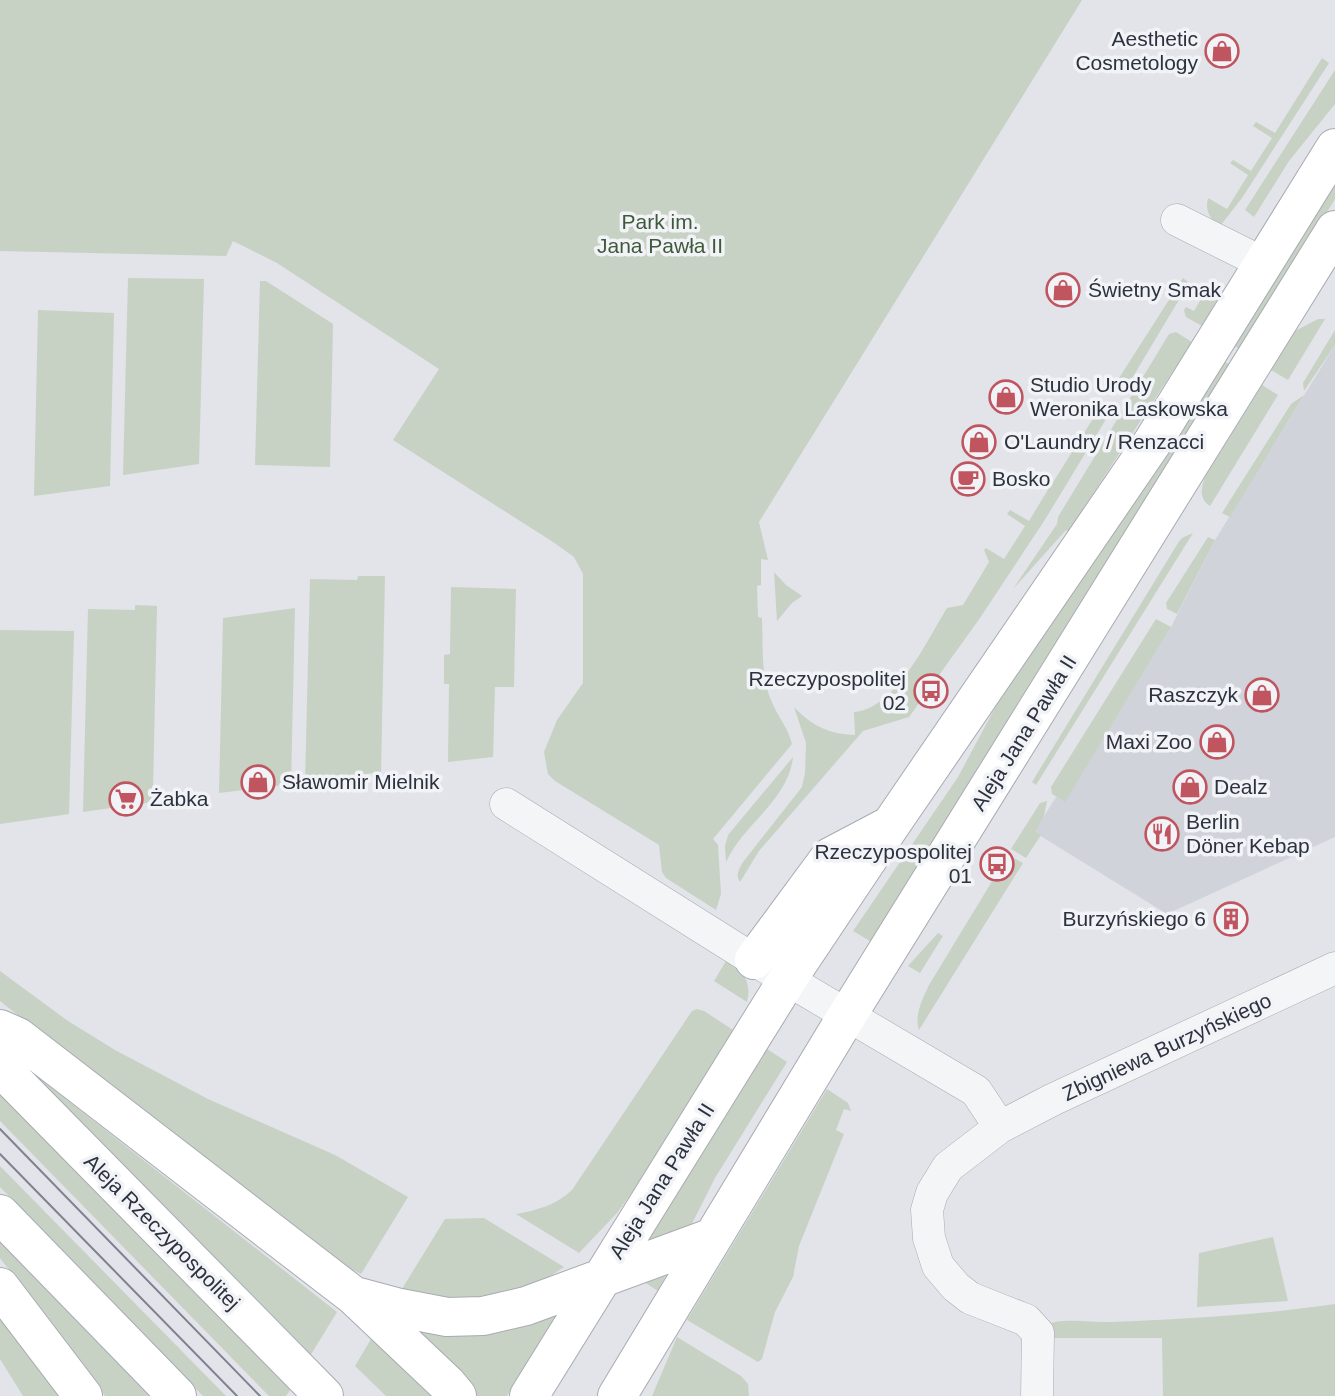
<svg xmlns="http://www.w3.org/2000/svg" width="1335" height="1396" font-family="Arial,sans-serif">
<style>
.built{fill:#d0d3da}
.green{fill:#c7d2c4}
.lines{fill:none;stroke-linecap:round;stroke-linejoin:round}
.street-casing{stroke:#a8abb3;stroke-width:33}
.secondary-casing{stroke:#a8abb3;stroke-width:40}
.street{stroke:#f4f5f7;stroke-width:32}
.secondary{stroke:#fff;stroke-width:38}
.tram{stroke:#7d8391;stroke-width:2}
.labels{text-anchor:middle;stroke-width:7;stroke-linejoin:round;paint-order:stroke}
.poi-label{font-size:21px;fill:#2c323f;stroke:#f1f3f6;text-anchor:start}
.park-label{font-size:21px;fill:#3f593b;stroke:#f1f3f6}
.street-label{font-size:21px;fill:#2c323f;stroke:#f1f3f6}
</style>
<rect width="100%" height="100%" fill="#e2e4e9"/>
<path class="built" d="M1335,345V837L1167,914L1034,832L1056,797L1065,801L1171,627L1215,540Z"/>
<path class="green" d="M0,0H1082L759,522L768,560L761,559V585L757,586L758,617L762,618C763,645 761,675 771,700C777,716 788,727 792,744L713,839L718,845L721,894L716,910L666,878L662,872L659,845L555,781L548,774L544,752L557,720L583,683V574L574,557L553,542L393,440L439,369L277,263L233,241L226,256L0,251Z
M1322,58L1329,63L1242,198L1220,226C1209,218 1205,211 1208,198L1227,209L1248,175L1230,163L1233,160L1251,171L1272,138L1253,126L1256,122L1275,133Z
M1335,70V104L1289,161L1254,217L1245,210Z
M1335,177V199L1242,350L1232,345Z
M128,278L204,279L199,464L123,475Z
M1183,278L1189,283L1122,395L1112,389Z
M260,281H266L333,324L330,467L255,465Z
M1206,291L1218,298L1202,326L1186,317L1184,310L1186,307L1194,311Z
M38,310L114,313L110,486L34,496Z
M1318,319H1325L1288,380L1271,370L1295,331Z
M1335,330V345L1304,391L1303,383Z
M1176,332L1192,342L1068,532L1066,530L1013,589L1057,524L1058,517L1169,334Z
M1222,360L1232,366L875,944L853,931L958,777L1004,691Z
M1262,385L1278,395L1210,506C1199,499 1201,488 1205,477Z
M1304,395L1230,517L1222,513L1291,404Z
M1104,401L1114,406L1046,518L980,618L909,717L863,731L759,851L740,882C735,875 739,869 743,862L802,787L805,773L806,743L794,707C812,726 829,734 855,735L854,712C896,709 927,640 947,608L963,605L989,562L984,550L986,548L1004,559L1025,526L1007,514L1010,510L1029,521L1049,488L1031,476L1033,473L1052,484Z
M1193,533L1036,785L1032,782L1178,543L1182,538Z
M1208,537L1215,540L1177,614L1167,609L1166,603Z
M774,572L786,585L802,596L792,603L777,621Z
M358,576H385L381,772L305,782L310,579L357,580Z
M451,587L516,589L514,687H495L493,757L448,762L449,684H444V655L450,654Z
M135,605L157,606L153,790L160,791V801L83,812L88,609L135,610Z
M295,608L291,784L219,793L223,618Z
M1156,619L1171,627L1065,802L1052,794L1051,787Z
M0,630L74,631L69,814L0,824Z
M793,757C788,801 744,823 726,862L725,846L728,835Z
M1047,801L1044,816L1035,832L1041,835L1026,858L1011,849L1040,803Z
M1008,855L1023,863L919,1030C914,1015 923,998 929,985Z
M938,933L943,936L920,973L908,966Z
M726,961C743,971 752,981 747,1002L714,981Z
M0,971L68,1021L115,1050L208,1099L335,1155L408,1197L361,1274L345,1266L92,1075L0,1001Z
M697,1009L704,1011L733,1030L635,1188L617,1213L579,1253L516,1214C538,1210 556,1205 572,1190L692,1011Z
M764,1047L787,1062L715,1178L658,1291L627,1271Z
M30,1071L337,1312L310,1356Z
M827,1089L848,1103L851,1111L844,1109L836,1130L844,1134L799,1246L793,1277L775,1312L762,1359L758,1362L687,1320Z
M0,1092L286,1385L290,1390L286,1396H269L0,1121Z
M0,1166L226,1396H203L0,1187Z
M484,1218L564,1267L543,1281L471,1302L400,1292L445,1219Z
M1273,1237L1288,1301L1197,1307L1199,1253Z
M0,1238L154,1396H105L0,1258Z
M567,1299L507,1396H477L467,1383L409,1327Z
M1335,1304V1396H1163L1162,1338H1052L1048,1325C1058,1317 1096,1323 1111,1322C1185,1319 1261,1315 1335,1304Z
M0,1317L60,1396H23L0,1359Z
M677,1337L741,1376L748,1384L749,1396H652Z
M371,1339L418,1375L438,1396H386L355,1366Z"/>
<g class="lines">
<defs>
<path id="street" d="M1177,220L1263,263
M506,804L754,960L976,1091L1000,1127
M1037,1396L1038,1333L1026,1320L970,1298L956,1287L938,1266L929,1238L927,1210L932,1193L948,1167L1000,1127L1052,1100L1335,968"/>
<path id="secondary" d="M754,960L830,857L885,828
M0,1029L18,1037L354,1296L447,1384L457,1396
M0,1067L324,1396
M0,1214L177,1396
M0,1287L83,1396
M359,1297L400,1308L447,1317L483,1316L526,1306L713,1237
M529,1396L787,980L890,826L1152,443L1335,148
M617,1396L848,1014L1335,230"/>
</defs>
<use href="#street" class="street-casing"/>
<use href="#secondary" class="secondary-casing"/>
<use href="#street" class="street"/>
<use href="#secondary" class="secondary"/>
<path class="tram" d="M0,1129L260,1396
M0,1154L237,1396"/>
</g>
<defs>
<symbol id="shop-ring" viewBox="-11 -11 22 22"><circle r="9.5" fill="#f1f3f6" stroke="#c05560" stroke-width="1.5"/><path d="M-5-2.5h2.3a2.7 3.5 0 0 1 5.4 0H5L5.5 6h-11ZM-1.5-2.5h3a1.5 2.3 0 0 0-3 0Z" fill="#c05560"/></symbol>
<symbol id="cafe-ring" viewBox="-11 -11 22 22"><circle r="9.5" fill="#f1f3f6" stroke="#c05560" stroke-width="1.5"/><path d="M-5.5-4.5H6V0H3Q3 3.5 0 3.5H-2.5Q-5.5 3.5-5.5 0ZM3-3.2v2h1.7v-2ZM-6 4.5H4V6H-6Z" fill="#c05560"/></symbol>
<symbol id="bus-ring" viewBox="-11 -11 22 22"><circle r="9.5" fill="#f1f3f6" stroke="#c05560" stroke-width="1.5"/><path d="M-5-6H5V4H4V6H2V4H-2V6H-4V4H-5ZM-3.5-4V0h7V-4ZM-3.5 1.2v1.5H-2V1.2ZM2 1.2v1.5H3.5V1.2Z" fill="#c05560"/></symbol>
<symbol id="supermarket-ring" viewBox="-11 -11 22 22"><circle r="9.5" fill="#f1f3f6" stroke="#c05560" stroke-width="1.5"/><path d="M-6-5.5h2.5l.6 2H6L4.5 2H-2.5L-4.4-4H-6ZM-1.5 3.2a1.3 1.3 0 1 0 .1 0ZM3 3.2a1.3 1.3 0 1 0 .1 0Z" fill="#c05560"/></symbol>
<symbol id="restaurant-ring" viewBox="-11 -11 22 22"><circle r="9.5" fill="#f1f3f6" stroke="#c05560" stroke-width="1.5"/><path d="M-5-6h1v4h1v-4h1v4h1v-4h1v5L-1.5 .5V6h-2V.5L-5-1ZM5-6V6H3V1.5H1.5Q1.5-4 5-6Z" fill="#c05560"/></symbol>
<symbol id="building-ring" viewBox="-11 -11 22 22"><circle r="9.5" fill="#f1f3f6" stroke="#c05560" stroke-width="1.5"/><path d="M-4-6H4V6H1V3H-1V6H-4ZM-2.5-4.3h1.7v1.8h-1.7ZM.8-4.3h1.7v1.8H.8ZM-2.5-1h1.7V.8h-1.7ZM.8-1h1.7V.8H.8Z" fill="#c05560"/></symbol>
</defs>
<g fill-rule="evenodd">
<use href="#shop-ring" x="1203" y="32" width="38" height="38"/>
<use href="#shop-ring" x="1044" y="271" width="38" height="38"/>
<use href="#shop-ring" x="987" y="378" width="38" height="38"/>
<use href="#shop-ring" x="960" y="423" width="38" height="38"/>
<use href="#cafe-ring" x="949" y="460" width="38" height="38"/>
<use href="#bus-ring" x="912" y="672" width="38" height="38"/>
<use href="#shop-ring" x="1243" y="676" width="38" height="38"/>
<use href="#shop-ring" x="1198" y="723" width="38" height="38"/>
<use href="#shop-ring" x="239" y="763" width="38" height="38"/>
<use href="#shop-ring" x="1171" y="768" width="38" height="38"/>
<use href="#supermarket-ring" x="107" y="780" width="38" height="38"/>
<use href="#restaurant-ring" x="1143" y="815" width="38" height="38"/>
<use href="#bus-ring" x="978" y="845" width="38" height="38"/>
<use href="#building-ring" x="1212" y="900" width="38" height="38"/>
</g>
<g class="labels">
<g class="poi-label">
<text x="1198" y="46" text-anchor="end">Aesthetic<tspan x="1198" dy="24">Cosmetology</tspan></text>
<text x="1088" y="297">Świetny Smak</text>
<text x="1030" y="392">Studio Urody<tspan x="1030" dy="24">Weronika Laskowska</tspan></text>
<text x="1004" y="449">O'Laundry / Renzacci</text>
<text x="992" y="486">Bosko</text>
<text x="906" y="686" text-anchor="end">Rzeczypospolitej<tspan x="906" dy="24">02</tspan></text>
<text x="1238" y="702" text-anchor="end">Raszczyk</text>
<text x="1192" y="749" text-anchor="end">Maxi Zoo</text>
<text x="282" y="789">Sławomir Mielnik</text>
<text x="1214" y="794">Dealz</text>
<text x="150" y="806">Żabka</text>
<text x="1186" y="829">Berlin<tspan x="1186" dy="24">Döner Kebap</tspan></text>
<text x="972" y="859" text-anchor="end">Rzeczypospolitej<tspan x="972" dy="24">01</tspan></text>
<text x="1206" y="926" text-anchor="end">Burzyńskiego 6</text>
</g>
<g class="park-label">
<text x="660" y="229">Park im.<tspan x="660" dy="24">Jana Pawła II</tspan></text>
</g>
<g class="street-label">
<text transform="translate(1024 733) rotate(-58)" y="7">Aleja Jana Pawła II</text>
<text transform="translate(1167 1047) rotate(-25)" y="7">Zbigniewa Burzyńskiego</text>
<text transform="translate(662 1181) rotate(-58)" y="7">Aleja Jana Pawła II</text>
<text transform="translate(162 1232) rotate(45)" y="7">Aleja Rzeczypospolitej</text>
</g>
</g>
</svg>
